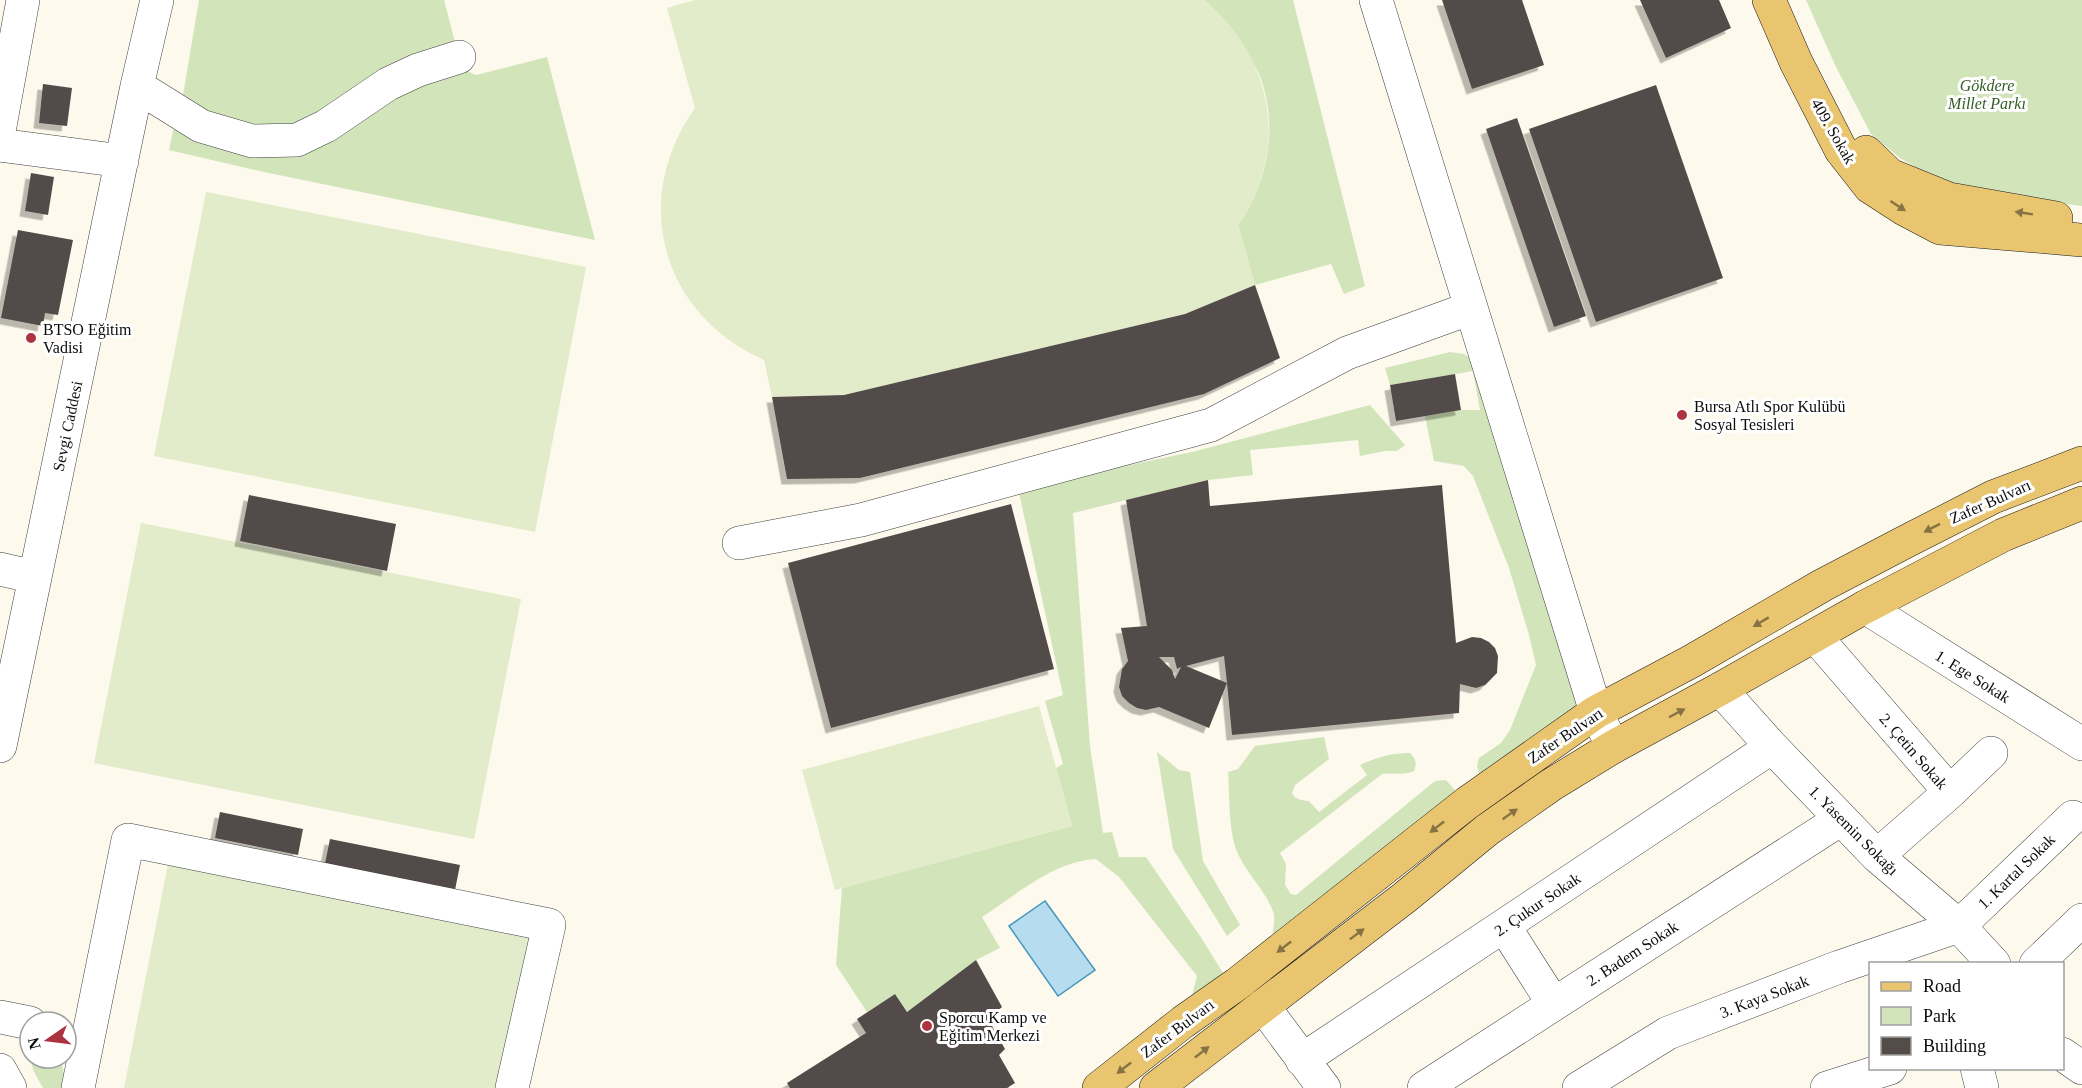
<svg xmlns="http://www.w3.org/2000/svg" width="2082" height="1088" font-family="Georgia,serif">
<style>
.green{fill:#d2e4ba}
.pitch{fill:#e2ecca}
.water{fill:#b6ddef;stroke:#4595be;stroke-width:1.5}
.building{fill:#534c49;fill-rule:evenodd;filter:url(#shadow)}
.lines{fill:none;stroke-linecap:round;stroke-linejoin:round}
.minor-casing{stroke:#3f3f3f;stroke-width:34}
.major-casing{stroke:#1d1d1d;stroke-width:34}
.minor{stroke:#fff;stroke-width:33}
.major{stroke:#eac56f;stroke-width:33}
.oneway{fill:#867242}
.poi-dot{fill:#ad3340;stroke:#fff;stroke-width:2}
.labels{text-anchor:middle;stroke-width:6;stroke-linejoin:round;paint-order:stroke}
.park-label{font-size:16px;font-style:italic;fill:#325c23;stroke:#fff}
.street-label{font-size:16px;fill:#0c0c0c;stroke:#fff}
.poi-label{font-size:16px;fill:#0c0c0c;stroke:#fff;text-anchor:start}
</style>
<defs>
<filter id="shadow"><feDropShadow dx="-5.5" dy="5.5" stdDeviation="0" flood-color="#0004"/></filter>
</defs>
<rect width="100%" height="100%" fill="#fdf9ec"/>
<path class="green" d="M199,0H444L456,46L325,121L253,135L182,101Z
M1204,0H1293L1365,286L1344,294L1331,264L1255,285L1238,225C1269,183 1279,123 1259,74C1254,62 1244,50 1236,39C1227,24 1218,11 1204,0Z
M1806,0H2082V206L2023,199L1941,182L1900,158L1871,134L1836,67Z
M547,57L595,240L264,172L169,150L176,116L241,150L378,97L462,69L476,75Z
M1450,352L1464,354L1477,363L1582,719L1479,774L1477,766L1479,758L1501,743L1510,730L1536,665L1529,635L1509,568L1473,476L1464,466L1434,461L1425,416L1461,410H1480L1473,371L1390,385L1385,368Z
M1370,405L1405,445L1397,451H1385L1360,456L1358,440L1250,450L1253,475L1208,480L1073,513L1090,746L1103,833L1112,832L1119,857H1146L1202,939L1228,981L1191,1000L1197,976L1119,877L1096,859C1054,861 1016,895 982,917L1000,948L976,960L907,1012L895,994L867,1012L836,965L842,888L1072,826L1056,768L1063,764L1045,701L1063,695L1018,488L1192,452Z
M1324,737L1329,759L1295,785L1292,793C1295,800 1302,800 1309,801L1319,812L1367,775L1360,765C1377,757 1392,753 1410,753C1416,759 1417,763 1414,771C1403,776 1393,772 1382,774L1280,853L1286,864L1285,885L1291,894L1296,895L1435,781L1446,780L1461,797L1272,938C1273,930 1275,922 1274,915C1269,893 1242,870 1235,846C1228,823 1230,796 1228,772L1238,769L1255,746Z
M1157,752L1179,770L1190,772L1203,861L1240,925L1227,936L1173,849Z
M23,1036L30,1037V1058H60L68,1088H43L34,1072Z"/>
<path class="pitch" d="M695,0H1204C1273,56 1291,151 1238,225L1255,285L1185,314L844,395L772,397L764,360C661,314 630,200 695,108L667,8Z
M206,192L586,267L535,532L154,456Z
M141,523L521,599L474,839L94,763Z
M1039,706L1072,826L835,890L802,770Z
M168,864L544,939L514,1088H124Z"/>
<path class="water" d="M1045,901L1095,970L1058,996L1009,926Z"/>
<path class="building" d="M1442,0H1522L1544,65L1472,89Z
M1640,0H1719L1731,28L1666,58Z
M43,84L72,88L67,126L39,123Z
M1656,85L1723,278L1596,322L1529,129Z
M1517,118L1586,316L1554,327L1486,129Z
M31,173L54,177L48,215L25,211Z
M18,230L73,240L58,315L45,313L43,326L1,318Z
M1255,285L1280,358L1204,394L860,478L787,479L772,397L844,395L1185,314Z
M1455,374L1461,410L1396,421L1390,385Z
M1208,480L1210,506L1442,485L1456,643L1472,637L1481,638L1489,642L1495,648L1498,656L1497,673L1485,685L1476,688L1460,684L1459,713L1232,735L1227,683L1209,728L1159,707L1146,710L1137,708L1129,703L1122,696L1119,687L1122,669L1128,661L1121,628L1147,626L1126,500ZM1224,656L1227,683L1186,666ZM1159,657H1174L1177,669L1181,667L1175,679L1172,670Z
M249,495L396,524L387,571L240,541Z
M1011,504L1054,669L831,728L788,563Z
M220,812L303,829L298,855L215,838Z
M330,839L460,865L453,900L323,873Z
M976,960L1002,1007L988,1019L1005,1049L999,1055L1015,1083L1007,1088H790L787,1083L866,1033L857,1019L895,994L907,1012Z"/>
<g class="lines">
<defs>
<path id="minor" d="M1376,0L1596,712L1613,747
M137,86L201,126L252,141L297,140L326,126L388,84L418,70L459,57
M0,126L23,0
M0,145L122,161
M739,543L861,520L1211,425L1347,353L1471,308
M0,569L35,577
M1865,607L2082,744
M1815,636L1950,792L1877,856
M1720,689L1772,747L1877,856L1959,926L1994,964
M0,746L137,86L157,0
M1950,792L1991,753
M1504,926L1553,1003
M2036,964L2082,920
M1263,1006L1324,1088
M0,1017L30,1023
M2062,1054L2082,1068
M1302,1060L1772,747
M1977,1068L1982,1088
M0,1070L10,1088
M78,1088L128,840L549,925L512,1088
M1424,1088L1841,819
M1579,1088L1668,1033L1839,967L1959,926L2073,817
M1827,1088L1890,1068"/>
<path id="major" d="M1769,0L1796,62L1841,150L1870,187L1904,209L1940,228L2082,240
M1866,152L1890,175L1949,199L2056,218
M1099,1088L1183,1022L1237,984L1467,803L1596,712L1692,661L1823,585L1905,542L1993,497L2082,463
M1156,1088L1404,898L1487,830L1551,785L1613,747L1720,689L1865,607L2003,535L2082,503"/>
</defs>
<use href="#minor" class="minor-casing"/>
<use href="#major" class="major-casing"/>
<use href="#minor" class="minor"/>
<use href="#major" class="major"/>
</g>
<defs><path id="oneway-solid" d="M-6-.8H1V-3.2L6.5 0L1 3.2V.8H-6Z" transform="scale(1.5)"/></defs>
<g class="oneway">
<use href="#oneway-solid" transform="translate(1898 206) rotate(33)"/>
<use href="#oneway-solid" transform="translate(2024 213) rotate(-171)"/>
<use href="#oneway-solid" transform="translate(1932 528) rotate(153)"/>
<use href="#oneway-solid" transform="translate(1761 622) rotate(149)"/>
<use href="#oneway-solid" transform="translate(1677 713) rotate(-28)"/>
<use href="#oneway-solid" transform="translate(1510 814) rotate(-35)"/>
<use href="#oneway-solid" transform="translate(1437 827) rotate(142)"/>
<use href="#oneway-solid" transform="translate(1357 934) rotate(-37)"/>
<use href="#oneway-solid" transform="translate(1284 947) rotate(142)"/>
<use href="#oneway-solid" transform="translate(1202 1052) rotate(-38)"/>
<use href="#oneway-solid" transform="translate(1124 1068) rotate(142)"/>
</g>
<g class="poi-dot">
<circle cx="31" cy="338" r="6"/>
<circle cx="1682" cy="415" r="6"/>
<circle cx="927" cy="1026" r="6"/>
</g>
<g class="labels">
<g class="park-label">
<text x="1987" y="91">Gökdere<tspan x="1987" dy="18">Millet Parkı</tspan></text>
</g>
<g class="street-label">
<text transform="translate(1834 131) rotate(60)" y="6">409. Sokak</text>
<text transform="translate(67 426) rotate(-78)" y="6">Sevgi Caddesi</text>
<text transform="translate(1990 501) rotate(-24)" y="6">Zafer Bulvarı</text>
<text transform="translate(1973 676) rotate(32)" y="6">1. Ege Sokak</text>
<text transform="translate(1565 735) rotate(-34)" y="6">Zafer Bulvarı</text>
<text transform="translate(1914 751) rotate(49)" y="6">2. Çetin Sokak</text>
<text transform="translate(1854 830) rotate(45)" y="6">1. Yasemin Sokağı</text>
<text transform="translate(2016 871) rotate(-44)" y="6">1. Kartal Sokak</text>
<text transform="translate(1537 904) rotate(-34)" y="6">2. Çukur Sokak</text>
<text transform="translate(1632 953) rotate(-33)" y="6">2. Badem Sokak</text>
<text transform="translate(1764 996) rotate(-21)" y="6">3. Kaya Sokak</text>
<text transform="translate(1177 1028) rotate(-37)" y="6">Zafer Bulvarı</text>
</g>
<g class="poi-label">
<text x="43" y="335">BTSO Eğitim<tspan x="43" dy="18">Vadisi</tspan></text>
<text x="1694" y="412">Bursa Atlı Spor Kulübü<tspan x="1694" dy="18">Sosyal Tesisleri</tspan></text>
<text x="939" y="1023">Sporcu Kamp ve<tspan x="939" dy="18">Eğitim Merkezi</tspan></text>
</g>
</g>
<rect x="1869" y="962" width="195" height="108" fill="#ffffff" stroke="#9e9e9e" stroke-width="1.5"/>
<rect x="1881" y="982" width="30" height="9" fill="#eac56f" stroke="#9e9e9e" stroke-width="1.5"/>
<text x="1923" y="992" font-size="18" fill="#0c0c0c">Road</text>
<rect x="1881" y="1007" width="30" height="18" fill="#d2e4ba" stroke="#9e9e9e" stroke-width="1.5"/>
<text x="1923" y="1022" font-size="18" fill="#0c0c0c">Park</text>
<rect x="1881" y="1037" width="30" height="18" fill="#534c49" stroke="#9e9e9e" stroke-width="1.5"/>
<text x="1923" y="1052" font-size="18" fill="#0c0c0c">Building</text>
<g transform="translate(48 1040) rotate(256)"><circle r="28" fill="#ffffff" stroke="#9e9e9e" stroke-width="1.5"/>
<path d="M0-4.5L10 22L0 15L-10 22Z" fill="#ad3340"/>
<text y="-9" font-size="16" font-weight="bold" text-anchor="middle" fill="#0c0c0c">N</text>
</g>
</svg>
